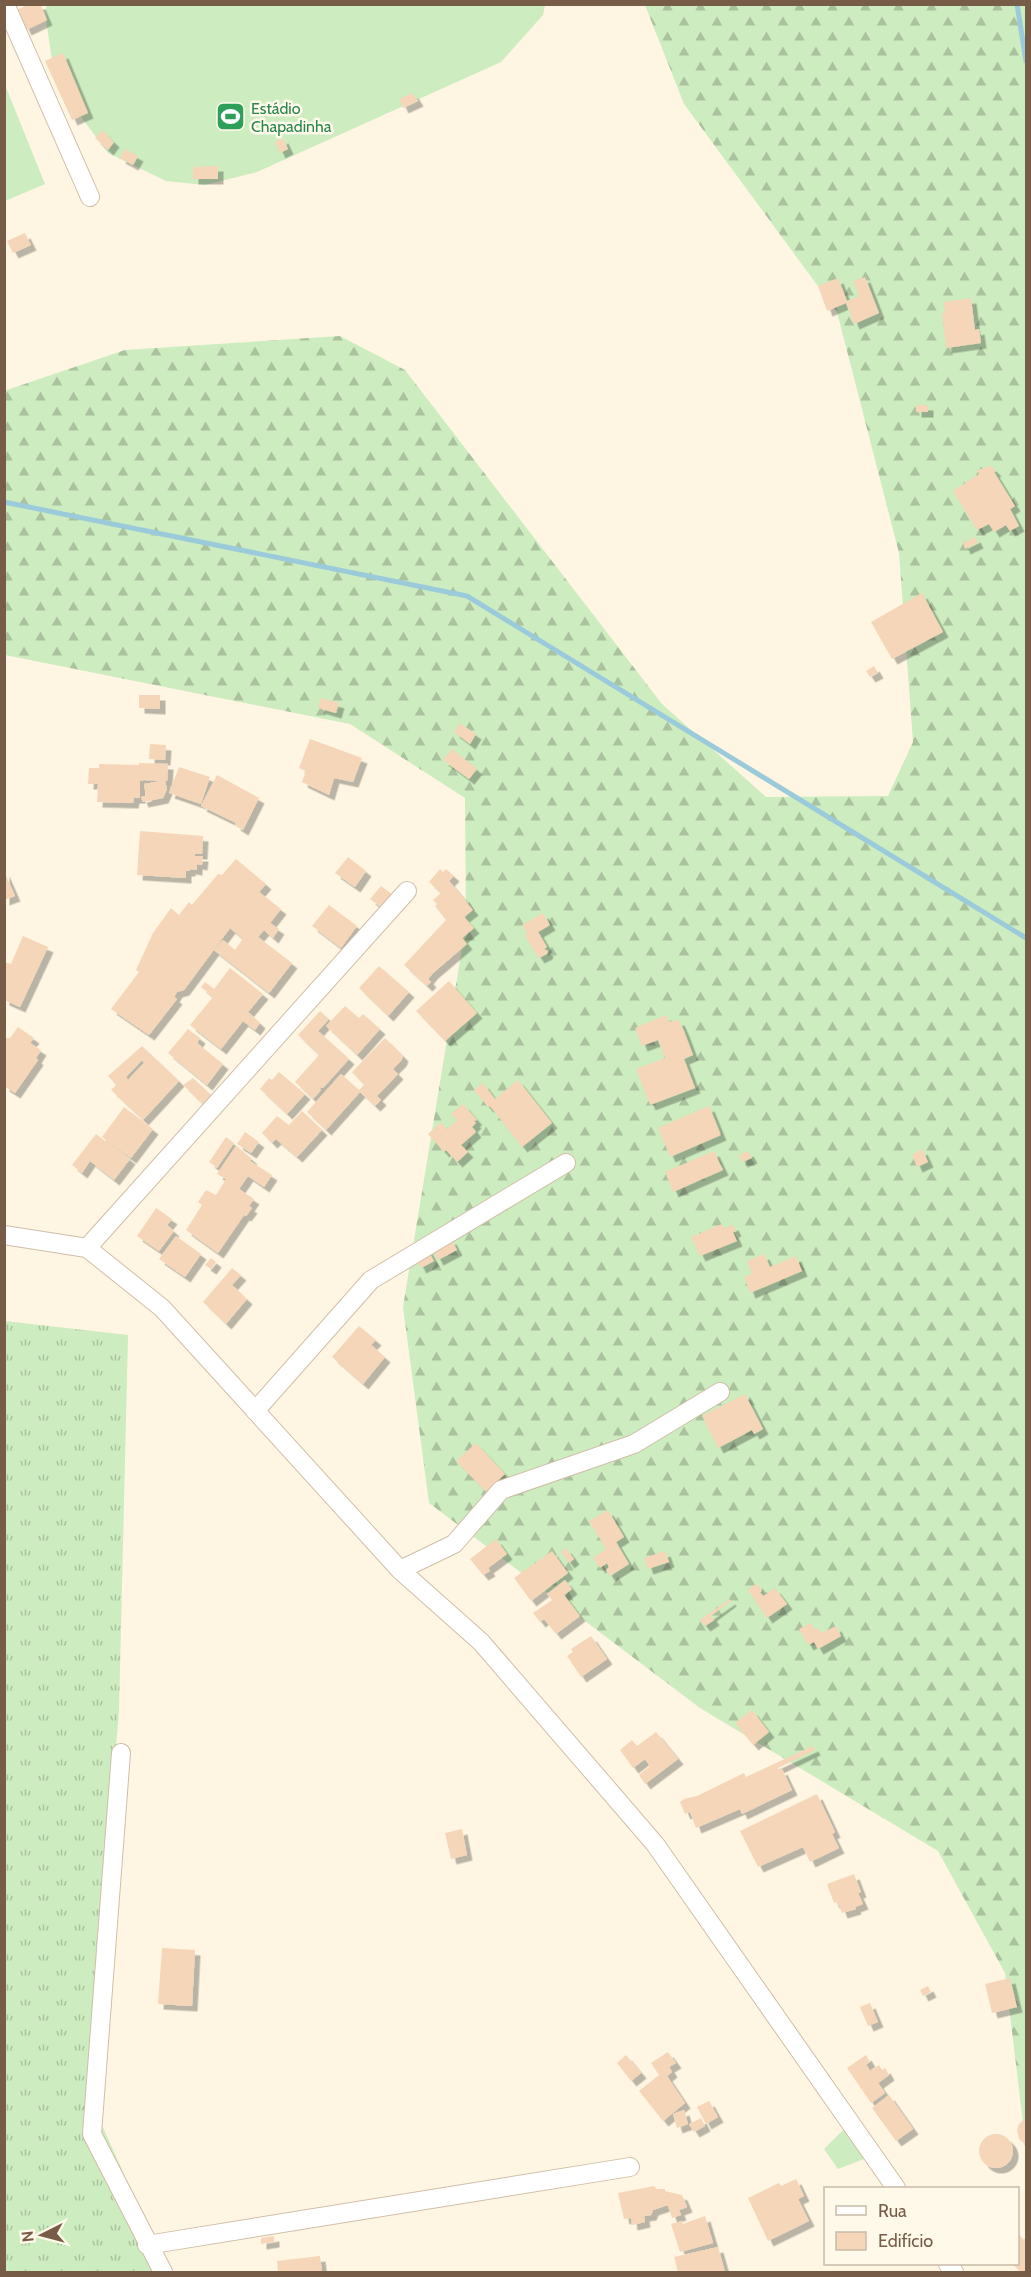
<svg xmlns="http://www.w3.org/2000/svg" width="1031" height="2277" font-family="Cabin,sans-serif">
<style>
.grass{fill:url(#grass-tufts)}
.forest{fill:url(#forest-firs)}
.pitch{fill:#cdecc0}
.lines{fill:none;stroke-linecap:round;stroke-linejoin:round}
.stream{stroke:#9bcbdb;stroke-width:5}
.building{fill:#f5d6b8;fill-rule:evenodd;filter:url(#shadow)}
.minor-casing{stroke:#d0bea8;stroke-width:20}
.minor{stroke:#fff;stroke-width:18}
.labels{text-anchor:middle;stroke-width:5;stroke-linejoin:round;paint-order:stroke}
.leisure-label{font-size:16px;fill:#27864d;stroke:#fff9ea;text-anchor:start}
</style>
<defs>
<pattern id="grass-tufts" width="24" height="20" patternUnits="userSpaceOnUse" patternTransform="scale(1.5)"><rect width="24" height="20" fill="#cdecc0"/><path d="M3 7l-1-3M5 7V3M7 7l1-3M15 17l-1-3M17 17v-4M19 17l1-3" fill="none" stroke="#abc29e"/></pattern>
<pattern id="forest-firs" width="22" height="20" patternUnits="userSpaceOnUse" patternTransform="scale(1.5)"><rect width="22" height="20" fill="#cdecc0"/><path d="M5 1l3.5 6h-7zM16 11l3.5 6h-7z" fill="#abc29e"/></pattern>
<filter id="shadow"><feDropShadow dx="5.5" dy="5.5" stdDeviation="0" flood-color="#0004"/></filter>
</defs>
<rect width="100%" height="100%" fill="#fef6e2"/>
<path class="grass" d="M5,1321L128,1335L119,1711L87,2092L168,2272H5Z"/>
<path class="forest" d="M645,5H1026V2148L1005,1973L938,1851L700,1708L429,1503L403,1307L466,924L465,798L350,724L5,655L4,391L125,350L340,336L405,370L662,704L766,797L888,796L913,742L899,553L837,312L684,104Z"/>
<path class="pitch" d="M47,4L545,5L543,15L501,62L257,172L205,185L166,181L108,153L55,82L45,12Z
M5,85L45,184L5,201H4Z
M848,2125L869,2157L838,2169L824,2149Z"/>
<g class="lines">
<path class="stream" d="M1017,4L1026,61
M4,502L467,596L1026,938"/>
</g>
<path class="building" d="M29,4H40L47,20L26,30L17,10Z
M63,53L88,113L72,120L45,61Z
M413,93L418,101L403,108L399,99Z
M102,130L114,142L108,150L95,138Z
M283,138L288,149L280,153L275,142Z
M125,149L138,156L133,165L120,158Z
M218,166V179H193V167Z
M25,233L31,245L13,253L7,241Z
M865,277L879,313L854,324L846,303L827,311L818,286L838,278L847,301L859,296L853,281Z
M971,298L975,330L979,329L981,343L946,348L942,313H945L943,302Z
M916,405H928V412H916Z
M991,466L996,471L994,472L1015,506L1010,509L1019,526L1010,531L1006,525L994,532L989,524L977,530L953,491L979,474L977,470Z
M975,537L978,543L965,549L963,543Z
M922,593L943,632L892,659L871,622Z
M874,666L878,673L870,677L866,671Z
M139,695H160V709L139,708Z
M321,698L339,703L336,713L318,708Z
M460,723L476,734L470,744L454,732Z
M310,739L362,758L353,782L334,778L329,795L302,782L306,771L299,768Z
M150,744L166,745L165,760L149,759Z
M452,749L477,769L469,779L443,760Z
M139,763L168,764L167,781H165L167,789L163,798L143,802L141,797L146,796L144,784L161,781L144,780L140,781V798H134L133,803L97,802L98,784H88L89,768H99V764L139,765Z
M179,767L210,777L201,804L169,793Z
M217,775L259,798L243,830L235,825L236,823L201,806Z
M140,831L203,836L202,854H195V856H203L202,865L197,864V870L190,869V871H186V878L137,875Z
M348,857L366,871L355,887L335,873Z
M236,859L266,884L259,892L281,909L270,923L279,929L273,938L264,930L258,937L292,963L269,993L214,950L223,940L235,950L242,940V938L230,928L184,990L177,992L174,997L177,999L149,1035L111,1009L139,972L136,970L153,933L171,908L179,915L189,902L192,905L218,874L222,875Z
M440,869L443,872L446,869L454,876L449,881L473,910L464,917L474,928L462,938L467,944L433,973L428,979L431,982L427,986L404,965L446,920L435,906L437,904L433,900L441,893L429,882Z
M4,871L15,896L4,900Z
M381,886L396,897L386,911L370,899Z
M329,905L357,926L341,948L312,926Z
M543,913L550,925L538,932L547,947L544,949L548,951L547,954L539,958L526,938L525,935L527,933L522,925Z
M23,936L48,947L20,1007L4,1000V962L11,964Z
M379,966L409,992L388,1016L359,988Z
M230,968L263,994L248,1012L260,1023L255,1030L243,1021L221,1049L190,1025L213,997L201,987L205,982L214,989Z
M449,981L477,1013L445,1041L416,1011Z
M345,1006L359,1018L363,1014L380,1029L357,1055L326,1026Z
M320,1011L329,1019L318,1031L349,1059L323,1088L319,1087L321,1090L313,1099L295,1082L319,1055L298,1035Z
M666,1015L669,1022L679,1020L684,1031L693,1055L684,1059L695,1088L650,1105L636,1069L665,1058L658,1040L642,1046L635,1028Z
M18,1027L34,1038L30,1043L41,1050L36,1058L38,1060L15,1093L4,1086V1040L6,1038H10Z
M188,1029L200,1038L197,1043L223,1064L207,1085L168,1053Z
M385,1038L403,1056L401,1061L393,1069L398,1074L377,1096L381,1100L375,1106L360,1092L326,1130L307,1112L341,1074L359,1090L364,1085L352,1072Z
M142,1046L179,1081L143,1120L111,1090L116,1085L108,1076ZM142,1060L144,1063L128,1080L126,1077Z
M279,1072L305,1094L287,1114L260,1089L269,1078L272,1080Z
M193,1078L211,1095L203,1104L183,1085Z
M518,1080L552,1123L522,1147L490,1106L488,1107L474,1090L483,1083L495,1099Z
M463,1104L477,1120L474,1121L476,1123L472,1127L476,1132L461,1145L468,1152L457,1162L446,1150L444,1152L428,1134L441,1122L447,1129L457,1120L451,1114Z
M709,1106L721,1135L670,1157L658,1128Z
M124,1107L153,1129L131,1158L107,1141L130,1159L114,1180L90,1161L82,1173L72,1165L96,1134L105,1141L106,1140L102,1137Z
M302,1111L322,1130L297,1157L276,1139L272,1143L262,1133L277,1116L289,1125Z
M245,1132L259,1142L251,1153L237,1144Z
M226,1137L234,1143L217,1168L209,1162Z
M236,1146L245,1153L252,1159L250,1161L272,1175L264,1187L248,1176L239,1189L254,1199L249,1206L252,1208L246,1216L244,1215L218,1253L186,1230L202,1205L198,1202L206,1190L216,1195L226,1179L217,1174Z
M922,1149L928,1162L917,1167L912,1155Z
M714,1151L723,1170L673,1192L665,1172Z
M748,1151L752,1158L742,1162L739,1155Z
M156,1208L172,1219L167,1225L174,1231L159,1251L137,1236Z
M722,1224L724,1228L733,1225L736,1231L733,1232L737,1241L700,1256L691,1237Z
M176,1236L201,1254L185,1277L159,1259Z
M451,1239L457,1250L438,1260L430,1245Z
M426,1247L434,1261L421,1268L414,1255Z
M764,1254L770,1267L796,1256L802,1271L750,1293L744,1277L752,1274L747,1261Z
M211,1258L216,1262L211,1269L205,1265Z
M232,1268L241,1275L232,1285L247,1299L226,1324L203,1302Z
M359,1326L376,1340L371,1345L385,1357L363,1384L332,1357Z
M745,1394L763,1429L754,1434L752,1430L718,1448L702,1416Z
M476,1443L505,1474L486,1492L456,1461Z
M608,1510L624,1537L616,1542L629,1564L610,1576L606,1570L609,1567L607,1563L600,1568L593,1558L606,1549L589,1521Z
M496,1539L507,1554L488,1568L490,1571L483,1575L470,1559Z
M566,1548L574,1559L569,1563L561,1552Z
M552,1551L568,1573L531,1601L514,1578Z
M665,1551L669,1562L648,1569L644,1558Z
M565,1580L572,1589L564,1595L580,1616L556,1634L544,1619L540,1622L533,1613L552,1600L547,1594Z
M757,1583L762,1591L760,1592L763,1596L775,1588L787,1604L767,1618L748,1590Z
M730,1599L731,1601L711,1616L714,1620L705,1626L700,1620Z
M811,1623L814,1629L818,1628L821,1633L836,1626L841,1636L818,1649L814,1642L808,1645L799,1629Z
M591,1636L607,1659L581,1677L567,1656L573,1652L571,1649Z
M752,1710L769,1732L753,1745L735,1723Z
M656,1732L678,1759L645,1784L639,1775L650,1766L645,1759L633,1768L620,1750L632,1740L637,1746Z
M813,1746L815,1750L778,1768L779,1771L782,1769L792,1790L742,1814L740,1809L696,1828L690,1812L685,1814L680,1802L684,1799L697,1796L744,1773L746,1777Z
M817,1794L835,1832L832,1834L839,1848L810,1862L803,1847L758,1867L740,1831Z
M462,1829L467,1855L451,1859L445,1833Z
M854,1874L861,1892L858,1893L863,1904L855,1907L856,1909L842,1913L838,1902L834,1903L827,1884Z
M162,1948L195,1950L192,2006L158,2004Z
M1010,1978L1017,2007L992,2013L985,1984Z
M928,1986L931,1992L923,1996L920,1990Z
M870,2003L878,2022L868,2026L860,2007Z
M668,2052L676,2063L669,2067L672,2072L667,2076L685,2103L663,2121L639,2091L659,2075L651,2063Z
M626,2055L641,2073L631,2081L617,2063Z
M866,2055L870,2062L866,2064L870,2071L879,2065L882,2070L885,2068L889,2075L878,2083L885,2093L871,2103L847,2068Z
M889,2095L913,2129L896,2141L872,2108Z
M709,2101L718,2117L706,2124L697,2107Z
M684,2110L688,2124L677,2128L673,2114Z
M701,2118L705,2126L694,2132L689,2124Z
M1025,2119H1026V2145L1019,2139L1017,2130L1019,2124Z
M979 2151a17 17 0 1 1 34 0a17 17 0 1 1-34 0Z
M796,2179L804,2196L798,2199L809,2221L768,2241L748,2198L779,2183L781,2186Z
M654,2186L657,2189H665V2191L682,2195L687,2207L679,2210L681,2215L672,2218L668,2206H665L653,2210L651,2215L644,2216L645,2222L632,2225L631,2218L624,2219L618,2193Z
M705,2216L713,2243L680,2252L671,2224L682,2221L683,2224Z
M1018,2233L1026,2243V2272H1021L1012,2264H1018Z
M274,2236V2242L261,2244V2238Z
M718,2247L725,2272H678L674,2257Z
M320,2256L322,2272H278L277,2261Z"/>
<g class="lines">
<defs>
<path id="minor" d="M5,4L90,197
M4,1235L87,1248L162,1308L400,1570L481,1642L655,1844L896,2188
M87,1248L407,891
M255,1411L371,1280L566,1163
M400,1570L454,1544L501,1490L634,1444L720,1392
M121,1753L92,2134L163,2272
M147,2245L630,2167
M948,2264L954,2272"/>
</defs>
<use href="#minor" class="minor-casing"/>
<use href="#minor" class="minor"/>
</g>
<defs>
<symbol id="stadium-square" viewBox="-11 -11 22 22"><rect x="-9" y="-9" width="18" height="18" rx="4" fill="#2e9e5b" stroke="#fff9ea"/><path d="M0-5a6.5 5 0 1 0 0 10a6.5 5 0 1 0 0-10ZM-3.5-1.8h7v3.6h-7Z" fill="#fff"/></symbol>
</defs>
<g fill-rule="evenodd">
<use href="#stadium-square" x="214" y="100" width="33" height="33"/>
</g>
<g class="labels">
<g class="leisure-label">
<text x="251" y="114">Estádio<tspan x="251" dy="18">Chapadinha</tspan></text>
</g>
</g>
<rect width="1031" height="2277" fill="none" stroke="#775d47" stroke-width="12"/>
<rect x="824" y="2187" width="195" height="78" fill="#fff9ea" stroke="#c9bba9" stroke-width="1.5"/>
<rect x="836" y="2206" width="30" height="9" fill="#ffffff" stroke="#c9bba9" stroke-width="1.5"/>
<text x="878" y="2217" font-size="18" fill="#775d47">Rua</text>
<rect x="836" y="2232" width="30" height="18" fill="#f5d6b8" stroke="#c9bba9" stroke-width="1.5"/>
<text x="878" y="2247" font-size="18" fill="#775d47">Edifício</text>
<g transform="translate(42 2235) rotate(264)" stroke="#fff9ea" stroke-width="4.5" paint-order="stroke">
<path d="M0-4.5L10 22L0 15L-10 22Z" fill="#775d47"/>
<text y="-9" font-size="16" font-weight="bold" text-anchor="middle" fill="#775d47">N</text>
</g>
</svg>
